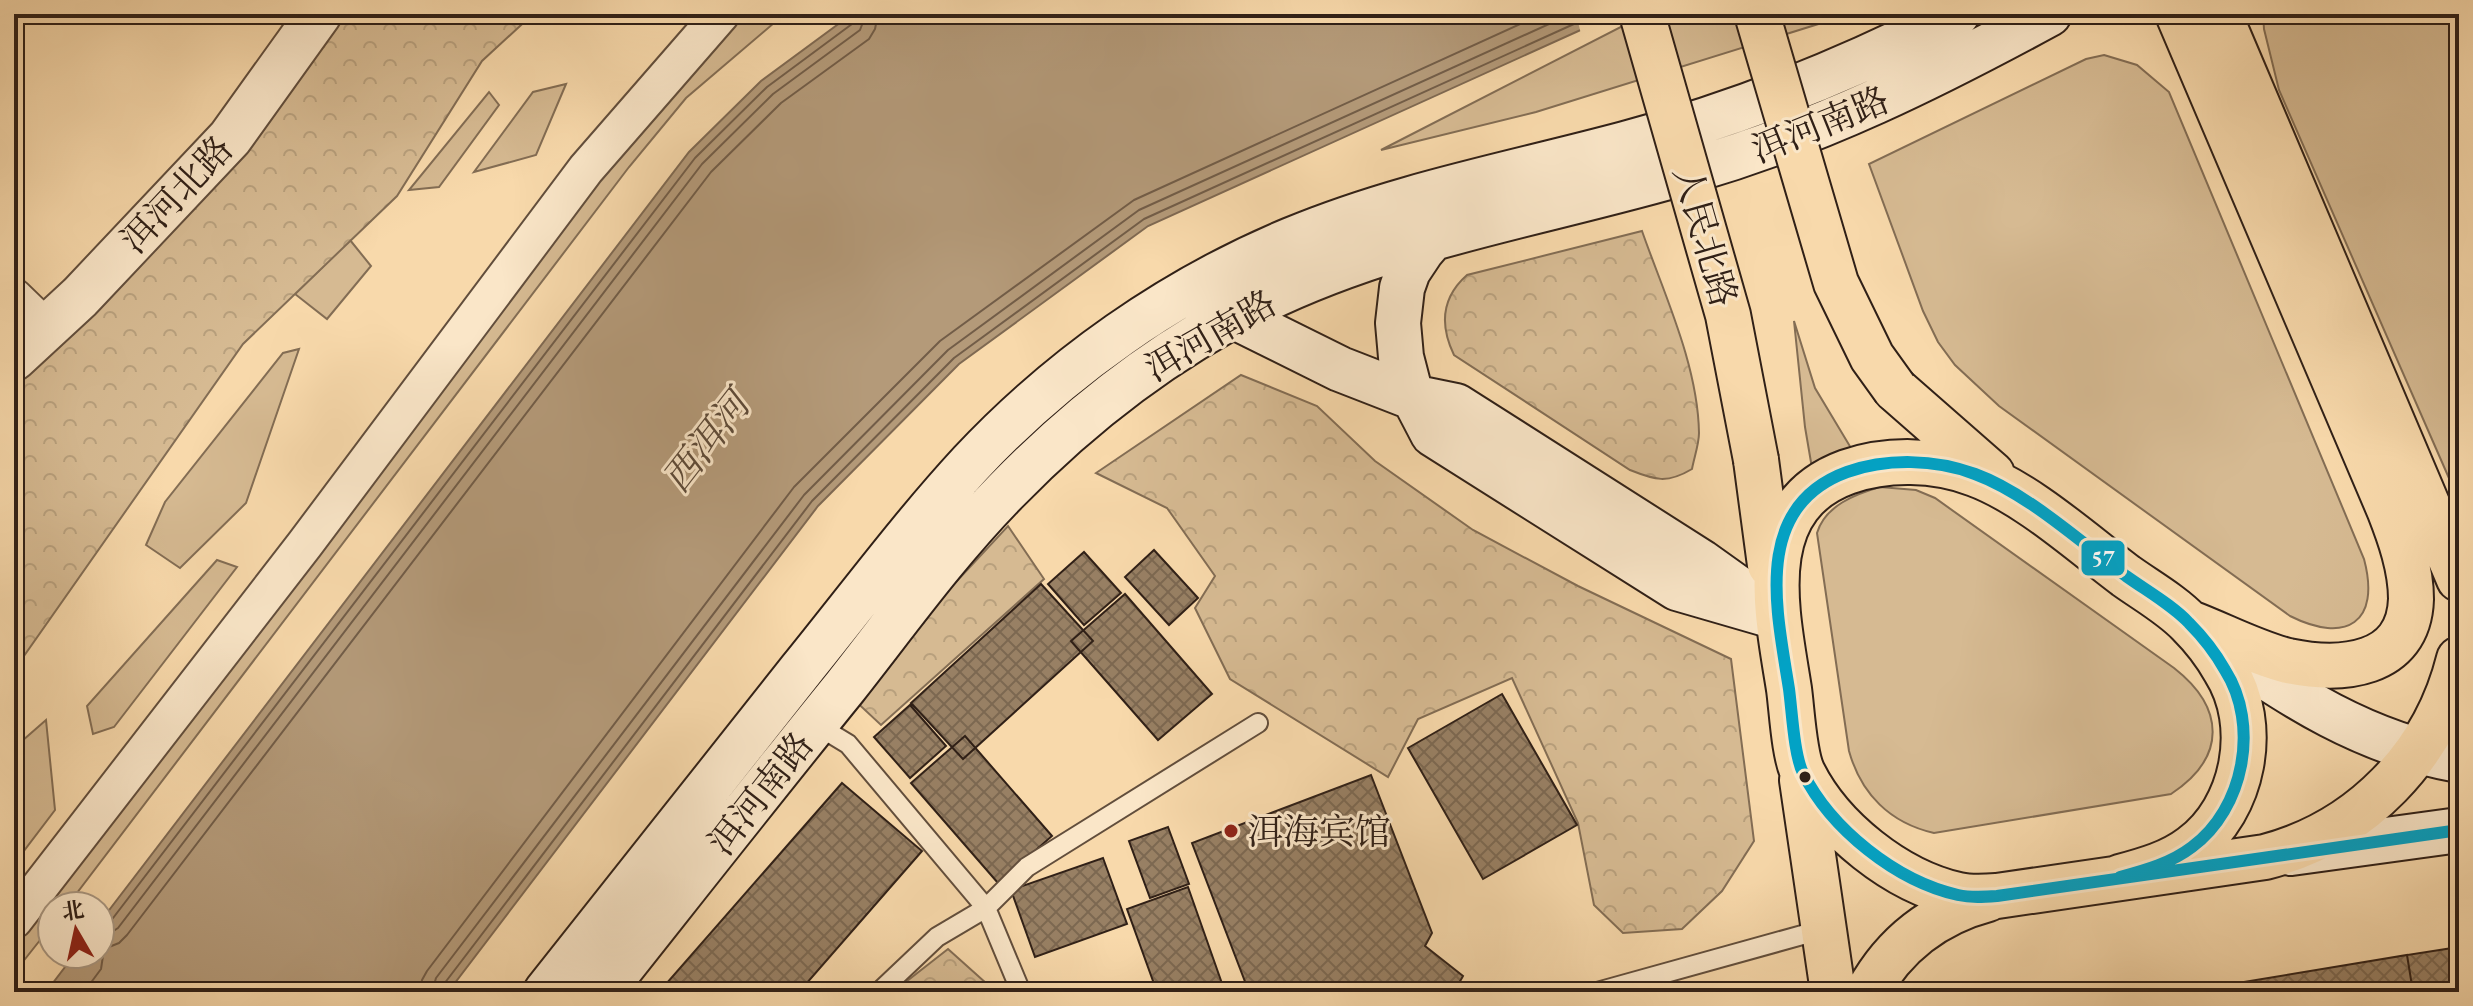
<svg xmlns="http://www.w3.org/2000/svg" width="2473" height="1006" font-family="'EB Garamond','Noto Serif SC',serif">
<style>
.green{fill:#d6ba92;stroke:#836d54;stroke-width:2}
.forest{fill:url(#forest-crowns);stroke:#836d54;stroke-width:2}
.water{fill:#b49a79;stroke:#7f6952;stroke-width:2}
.pier{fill:#f8d9ab}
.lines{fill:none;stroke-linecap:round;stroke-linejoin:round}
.shore{stroke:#725d48;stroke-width:2}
.building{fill:url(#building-cross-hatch);stroke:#302017;stroke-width:2}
.service-casing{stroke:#624e3c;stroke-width:22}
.minor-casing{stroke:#624e3c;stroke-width:40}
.tertiary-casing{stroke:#624e3c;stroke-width:48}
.secondary-casing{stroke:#302017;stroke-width:48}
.primary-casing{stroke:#302017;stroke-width:48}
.service{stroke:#fae6c8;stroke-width:18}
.minor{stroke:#fae6c8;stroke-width:36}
.tertiary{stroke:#fae6c8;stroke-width:44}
.secondary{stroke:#fae6c8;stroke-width:44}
.primary{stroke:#f8d9ab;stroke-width:44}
.primary-bridge-casing{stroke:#302017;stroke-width:48;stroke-linecap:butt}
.primary-bridge{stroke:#f8d9ab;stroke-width:44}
.bus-1-casing{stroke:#fae6c8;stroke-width:18}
.bus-1{stroke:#02a2c5;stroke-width:12}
.bus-dot{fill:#302017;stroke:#fae6c8;stroke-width:3}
.poi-dot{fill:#8f2418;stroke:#fae6c8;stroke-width:3}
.labels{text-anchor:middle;stroke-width:6;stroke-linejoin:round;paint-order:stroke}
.street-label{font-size:36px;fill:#302017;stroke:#fae6c8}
.poi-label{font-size:36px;fill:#302017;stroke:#fae6c8;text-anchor:start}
.water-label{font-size:38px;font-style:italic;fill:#5e4b39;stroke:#fae6c8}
.line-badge{stroke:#fae6c8;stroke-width:3}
.badge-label{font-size:22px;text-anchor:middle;font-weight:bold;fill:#fff}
</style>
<defs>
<pattern id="forest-crowns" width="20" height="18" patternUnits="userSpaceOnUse" patternTransform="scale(2)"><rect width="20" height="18" fill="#d6ba92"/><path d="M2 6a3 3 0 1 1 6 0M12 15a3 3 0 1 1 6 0" fill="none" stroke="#b8a07d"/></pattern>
<pattern id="building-cross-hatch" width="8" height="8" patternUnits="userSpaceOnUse" patternTransform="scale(2)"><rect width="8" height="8" fill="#988064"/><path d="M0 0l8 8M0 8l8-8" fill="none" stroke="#7c6851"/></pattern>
</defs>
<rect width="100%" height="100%" fill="#f8d9ab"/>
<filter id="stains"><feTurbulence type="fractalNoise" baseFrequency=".0025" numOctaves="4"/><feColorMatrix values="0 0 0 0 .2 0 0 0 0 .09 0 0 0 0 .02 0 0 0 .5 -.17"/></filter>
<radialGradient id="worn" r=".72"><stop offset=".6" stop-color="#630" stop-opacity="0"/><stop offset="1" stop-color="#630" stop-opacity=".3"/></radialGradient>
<path class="green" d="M743,14H780L781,17L686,98L629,167L67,906H52V925L14,973V939L654,107Z
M1646,14H1842L1828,21L1536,112L1381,150Z
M2263,14H2459V501L2279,90L2264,29Z
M2104,55L2137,65L2169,92L2364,559C2381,623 2346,644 2290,616L1999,406L1955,365L1938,342L1923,311L1869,164L2086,59Z
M566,84L536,155L474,172L533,92Z
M489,92L499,105L439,187L409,190Z
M350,240L371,266L327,319L295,294Z
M1794,321L1815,388L1854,453L1813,474L1805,427Z
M299,349L246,503L180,568L146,545L165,502L283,353Z
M1880,487L1916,490L1935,498L2174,668C2225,708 2227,757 2171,794L1934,833C1890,823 1861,794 1849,751L1817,533C1825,506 1855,494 1880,487Z
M217,560L237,567L114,727L93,734L87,706Z
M46,720L55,810L20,856L14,790V748Z"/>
<path class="forest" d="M347,14H533L482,61L397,196L243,344L19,663L14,661V378L317,52Z
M1642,231C1664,294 1698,365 1699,433C1699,444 1694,458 1692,469C1667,484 1655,480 1630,470L1454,355C1440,326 1441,298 1467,275Z
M1241,375L1317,406L1375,461L1473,530L1578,586L1731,659L1754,841L1722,891L1682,929L1623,933L1594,905L1578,823L1512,678L1418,719L1388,777L1230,679L1195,608L1215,576L1167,508L1096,473Z
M1008,526L1044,579L881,725L850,696Z
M948,949L996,992H893Z"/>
<path class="water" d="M852,14H1616L1148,226L959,364L818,506L448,992H46L75,954H100V922L689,152L761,81Z"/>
<path class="pier" d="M1576,14H1620L1618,17L1581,34Z"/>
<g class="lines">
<path class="shore" d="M100,925L110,922L695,158L767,87L852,24L856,14
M100,935L109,934L118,928L702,164L773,94L860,30L866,14
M84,992L101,969L104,949L119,943L127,935L711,172L781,103L869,39L875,29L878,14
M420,992L422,980L427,971L794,487L940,341L1134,200L1542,14
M432,992L436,978L804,495L948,350L1139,210L1571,14
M442,992L444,984L812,501L954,358L1144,219L1596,14"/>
</g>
<path class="building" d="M1154,550L1198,598L1169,625L1125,577Z
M1084,552L1121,593L1084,625L1048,584Z
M1041,584L1093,641L963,759L911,703Z
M1125,594L1212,694L1158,740L1071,641Z
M1502,694L1577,825L1483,879L1408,748Z
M910,705L946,746L910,778L874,737Z
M965,736L1052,836L998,883L911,783Z
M1371,775L1432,933L1425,946L1463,976L1454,992H1249L1192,843Z
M842,783L922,851L799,992H659Z
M1168,827L1189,884L1150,898L1129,841Z
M1103,858L1127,924L1035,957L1011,890Z
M1188,887L1225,992H1157L1127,909Z
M2459,947V992H2413L2407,955Z
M2407,955L2413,992H2183Z"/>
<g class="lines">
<defs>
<path id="service" d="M815,724L848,744L986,908L937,937L879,992
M1021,992L986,908L1027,867L1258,723
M1597,992L1824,929"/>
<path id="minor" d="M14,297L46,328
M14,920L305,544L586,169L721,14"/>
<path id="tertiary" d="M14,358L80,297L230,138L319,14"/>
<path id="secondary" d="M1441,228L1422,250L1408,271L1402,288L1398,323L1401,357L1409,388L1433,434L1677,588L1777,617
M1213,306L1340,369L1412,397L1456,406L1701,562L1750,597
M2215,642C2291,696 2366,744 2459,760
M2291,853L2459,830
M546,992C631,885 716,777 801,670C857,601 911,528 971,463C1060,368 1171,290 1291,240C1399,195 1513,174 1625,144C1742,113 1850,69 1957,14
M602,992C683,890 763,788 845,687C897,621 947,551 1006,491C1080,415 1165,349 1260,302C1396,235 1548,213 1693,170C1822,132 1931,78 2049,14"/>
<path id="primary" d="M2178,14L2389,509C2400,537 2411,568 2411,599C2409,667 2341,672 2288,661C2255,653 2222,635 2190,623
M2219,14L2459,579
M1895,389L1992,474
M1756,460L1770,565
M1802,780L1833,992
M2120,877C2146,870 2171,863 2192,847C2244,809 2260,725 2225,670C2216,654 2202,636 2189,623C2172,605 2147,591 2126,576C2082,543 2027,493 1975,474C1935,459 1887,458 1847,472C1751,507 1777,612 1789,689C1792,711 1794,755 1803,773C1831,829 1896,881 1958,895C1971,898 1984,897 1997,896L2265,857C2361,832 2435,756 2459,659
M1868,992C1895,943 1935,913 1988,899"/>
</defs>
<use href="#service" class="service-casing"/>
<use href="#minor" class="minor-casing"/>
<use href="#tertiary" class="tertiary-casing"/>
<use href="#secondary" class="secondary-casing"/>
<use href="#primary" class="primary-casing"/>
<use href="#service" class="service"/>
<use href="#minor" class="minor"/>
<use href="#tertiary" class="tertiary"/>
<use href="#secondary" class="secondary"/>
<use href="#primary" class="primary"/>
<defs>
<path id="primary-bridge" d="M1642,14L1728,315L1756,460
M1757,14L1836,283L1872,357L1895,389"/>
</defs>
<use href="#primary-bridge" class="primary-bridge-casing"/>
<use href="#primary-bridge" class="primary-bridge"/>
<defs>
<path id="bus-1" d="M2120,877C2146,870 2171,863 2192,847C2244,809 2260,725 2225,670C2216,654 2202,636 2189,623C2172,605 2147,591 2126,576C2082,543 2027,493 1975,474C1935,459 1887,458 1847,472C1751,507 1777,612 1789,689C1792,711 1794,755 1803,773C1831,829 1896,881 1958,895C1971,898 1984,897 1997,896L2459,830"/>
</defs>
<use href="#bus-1" class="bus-1-casing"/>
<use href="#bus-1" class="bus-1"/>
</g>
<circle class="bus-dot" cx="1805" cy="777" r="7"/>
<circle class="poi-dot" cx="1231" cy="831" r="8"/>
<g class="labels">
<g class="street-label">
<text transform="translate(1820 124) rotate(-22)" y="13">洱河南路</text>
<text transform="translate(176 194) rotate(-47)" y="13">洱河北路</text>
<text transform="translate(1706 236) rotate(74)" y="13">人民北路</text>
<text transform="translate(1210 335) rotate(-30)" y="13">洱河南路</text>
<text transform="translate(760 793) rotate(-52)" y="13">洱河南路</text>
</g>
<g class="poi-label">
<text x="1247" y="844">洱海宾馆</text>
</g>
<g class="water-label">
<text transform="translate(706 442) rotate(-52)" y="13">西洱河</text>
</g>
</g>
<rect class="line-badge" x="2080" y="539" width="46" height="38" rx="8" fill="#02a2c5"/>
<g class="badge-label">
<text x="2103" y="566">57</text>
</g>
<rect width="2473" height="1006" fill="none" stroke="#f8d9ab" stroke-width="48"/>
<rect x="16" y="16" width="2441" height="974" fill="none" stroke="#302017" stroke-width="4"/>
<rect x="24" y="24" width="2425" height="958" fill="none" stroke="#302017" stroke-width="2"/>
<g transform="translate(76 930) rotate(351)"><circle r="38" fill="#fae6c8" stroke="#a99781" stroke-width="2"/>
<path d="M0-6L14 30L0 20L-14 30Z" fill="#8f2418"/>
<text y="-12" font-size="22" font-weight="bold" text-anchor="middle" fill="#302017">北</text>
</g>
<rect width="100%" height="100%" filter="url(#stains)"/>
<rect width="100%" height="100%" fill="url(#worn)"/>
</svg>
